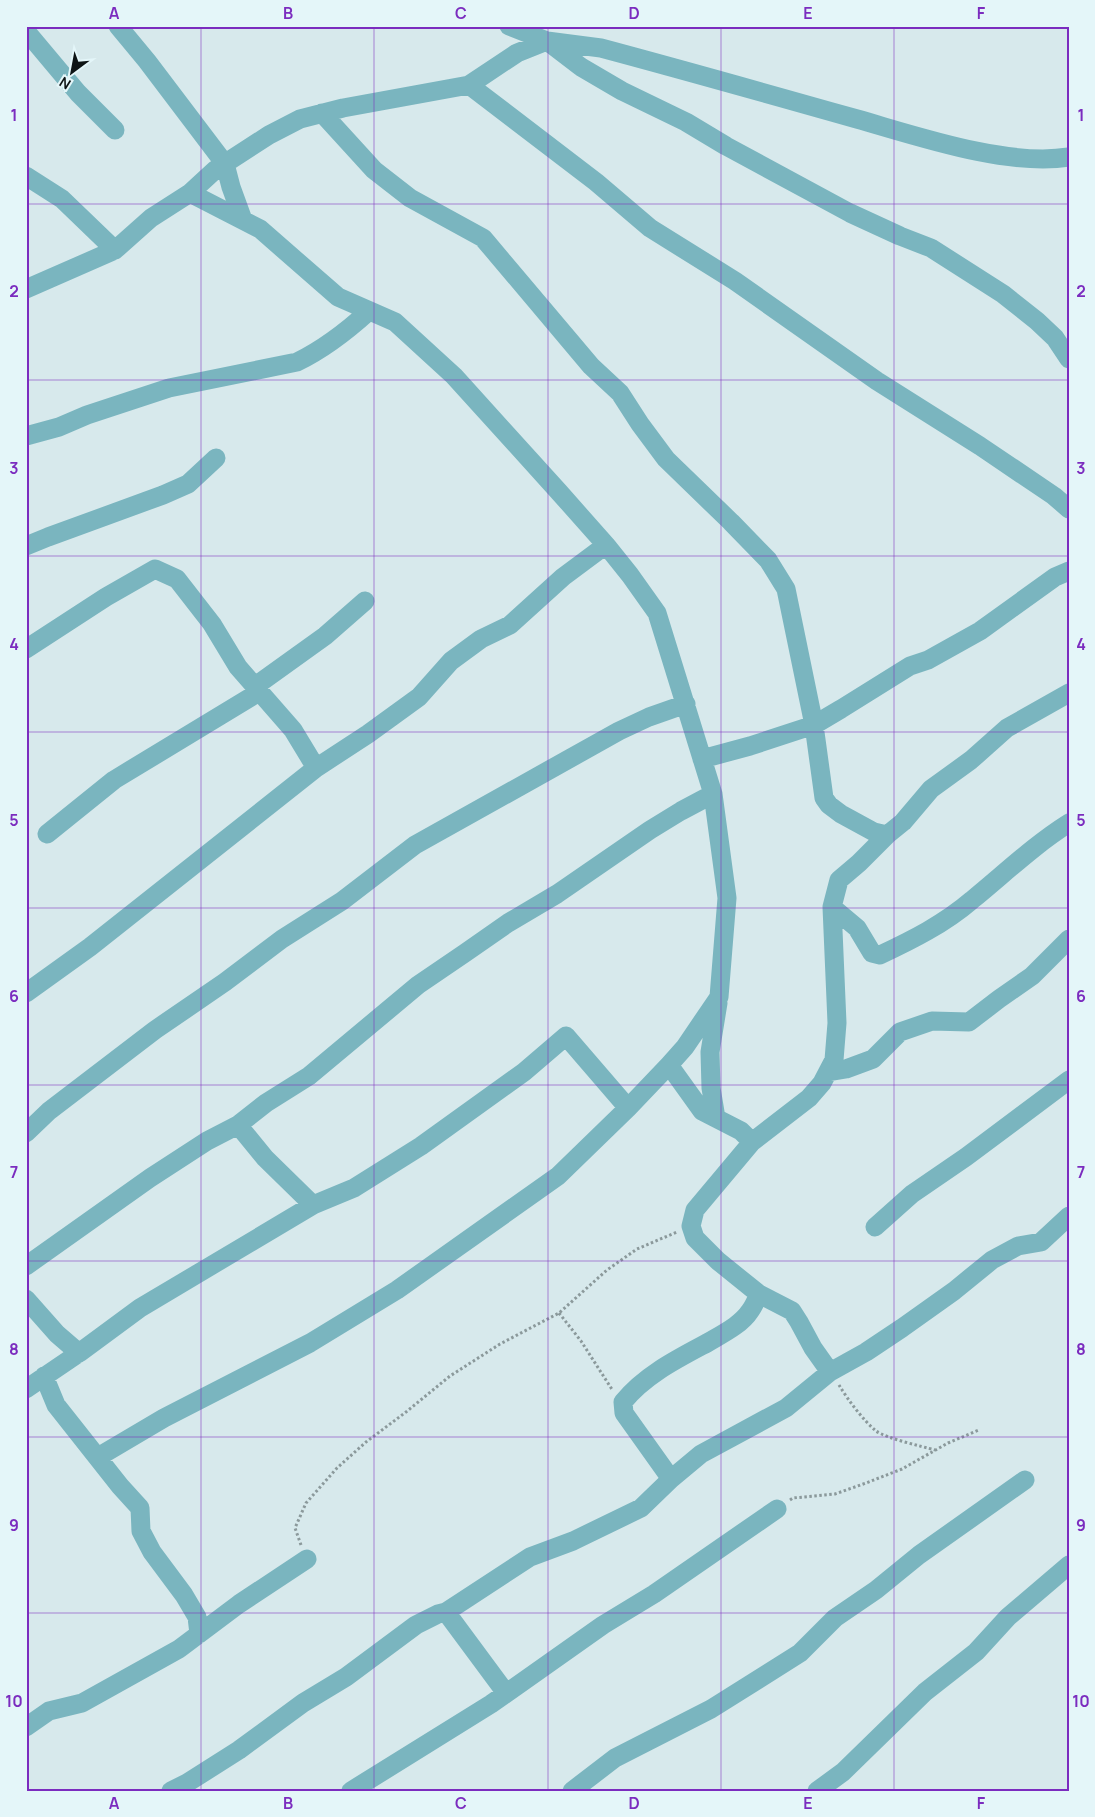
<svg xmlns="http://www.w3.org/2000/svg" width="1095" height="1817" font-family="Manrope,sans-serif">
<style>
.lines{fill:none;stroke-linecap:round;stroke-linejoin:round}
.path{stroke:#8b999b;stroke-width:3;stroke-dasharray:2.5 2.5;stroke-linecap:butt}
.minor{stroke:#7ab5bf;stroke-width:19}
.grid{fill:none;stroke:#7b2cbf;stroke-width:1;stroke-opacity:0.55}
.neatline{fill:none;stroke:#7b2cbf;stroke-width:2}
.grid-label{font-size:16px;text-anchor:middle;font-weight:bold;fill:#7b2cbf}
</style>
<rect width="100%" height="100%" fill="#d7e9ec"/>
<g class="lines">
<path class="path" d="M559,1313L581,1341L613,1391
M839,1385C848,1400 863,1420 876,1431C888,1439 921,1446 935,1450
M790,1500L793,1498L835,1494L866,1483L902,1469L948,1443L979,1430
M301,1545L295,1528L306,1503L337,1468L366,1442L406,1412L450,1376L500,1344L559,1313L607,1270L637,1249L677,1232"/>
<path class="minor" d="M118,26L147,61L225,164L231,187L243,220
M509,26L547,41L601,48C687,71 772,95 857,119C917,136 1007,167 1069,157
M26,31L78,93L115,130
M469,85L596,182L650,228L735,281L877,381L980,446L1054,496L1069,509
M322,113L374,170L410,198L483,238L591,366L620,393L640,424L666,459L731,522L768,560L786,589L814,725L824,798L829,805L841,814L874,832L887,835
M26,176L62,199L115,250
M190,193L260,229L338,297L395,322L454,376L559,492L606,545L630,575L657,613L713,794L727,898L719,997L685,1047L669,1065L702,1111L741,1131L752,1142
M26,289L115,250L151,218L190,193L215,170L269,135L300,119L343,108L469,85L517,53L547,41L581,67L622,91L686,122L726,146L850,213L900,236L931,248L1003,294L1037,321L1055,338L1069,359
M26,436L59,427L87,415L169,388L297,362C324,349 347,331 369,311
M26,546L48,537L163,495L188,484L216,458
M26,649L106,597L155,569L177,579L212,624L238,667L293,730L316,768
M254,687L325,636L365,601
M702,759L750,746L814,725L841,709L910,666L928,660L980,631L1055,577L1069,571
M47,834L114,780L259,692
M832,907L857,928L872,953L880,955C912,940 944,924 972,900C1004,874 1034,845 1069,823
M26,993L90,947L316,768L368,734L419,697L451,661L481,639L510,625L563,577L606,545
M828,1072L846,1069L873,1059L900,1032L932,1021L969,1022L999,999L1032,976L1069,939
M716,1118L711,1088L710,1052L718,1003
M238,1125L265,1158L313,1205
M26,1133L49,1111L155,1030L225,982L282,939L342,901L415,845L619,731L649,717L686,704
M875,1227L912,1194L966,1157L1069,1080
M26,1266L150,1178L207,1141L238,1125L266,1103L309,1076L418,985L465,953L508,923L557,894L650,830L681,811L713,794
M26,1299L57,1334L79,1353
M830,1372L813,1348L799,1322L792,1311L759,1294L718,1261L695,1238L691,1226L695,1210L752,1142L809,1098L822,1083L834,1060L837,1023L832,907L839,880L859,863L887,835L903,822L931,789L971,760L1007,728L1069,693
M44,1376L56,1405L120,1486L140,1508L141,1531L152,1552L184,1595L197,1617L199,1634
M26,1389L79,1353L140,1308L313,1205L354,1188L421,1146L524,1072L566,1036L628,1108
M98,1457L164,1418L310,1343L397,1290L558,1176L628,1108L669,1065
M671,1479L624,1413L623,1402C645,1375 677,1359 707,1343C722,1334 741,1325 750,1311C754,1306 756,1300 759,1294
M446,1612L506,1693
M26,1727L49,1711L82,1703L179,1649L239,1604L307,1559
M171,1791L187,1783L239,1750L303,1703L346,1677L416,1625L438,1614L446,1612L530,1557L573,1541L641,1508L671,1479L701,1454L786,1408L830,1372L866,1352L902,1328L954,1291L992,1260L1018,1246L1041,1242L1069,1216
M351,1791L491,1704L603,1625L654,1594L777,1509
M572,1791L615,1758L711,1709L800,1653L835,1618L876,1590L919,1555L1025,1480
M817,1791L843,1772L925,1692L976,1652L1008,1617L1069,1565"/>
</g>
<path class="grid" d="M201,26V1791M374,26V1791M548,26V1791M721,26V1791M894,26V1791M26,204H1069M26,380H1069M26,556H1069M26,732H1069M26,908H1069M26,1085H1069M26,1261H1069M26,1437H1069M26,1613H1069"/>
<rect width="1095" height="1817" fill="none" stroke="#e4f6f9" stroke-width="55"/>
<g transform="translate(72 72) rotate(212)" stroke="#e4f6f9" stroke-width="4" paint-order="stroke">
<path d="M0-4L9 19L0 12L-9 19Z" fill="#0e1415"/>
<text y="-8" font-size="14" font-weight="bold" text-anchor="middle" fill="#0e1415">N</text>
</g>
<rect x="28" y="28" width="1040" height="1762" class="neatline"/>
<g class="grid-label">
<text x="114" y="19">A</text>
<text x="288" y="19">B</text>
<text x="461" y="19">C</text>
<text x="634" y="19">D</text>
<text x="808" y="19">E</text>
<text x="981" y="19">F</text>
<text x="14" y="121">1</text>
<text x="1081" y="121">1</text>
<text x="14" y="297">2</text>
<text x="1081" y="297">2</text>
<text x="14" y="474">3</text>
<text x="1081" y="474">3</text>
<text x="14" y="650">4</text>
<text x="1081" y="650">4</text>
<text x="14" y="826">5</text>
<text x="1081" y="826">5</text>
<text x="14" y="1002">6</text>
<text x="1081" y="1002">6</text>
<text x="14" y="1178">7</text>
<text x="1081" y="1178">7</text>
<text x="14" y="1355">8</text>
<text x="1081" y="1355">8</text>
<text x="14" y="1531">9</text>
<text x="1081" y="1531">9</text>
<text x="14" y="1707">10</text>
<text x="1081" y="1707">10</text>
<text x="114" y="1809">A</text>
<text x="288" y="1809">B</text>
<text x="461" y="1809">C</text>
<text x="634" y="1809">D</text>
<text x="808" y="1809">E</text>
<text x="981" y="1809">F</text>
</g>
</svg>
